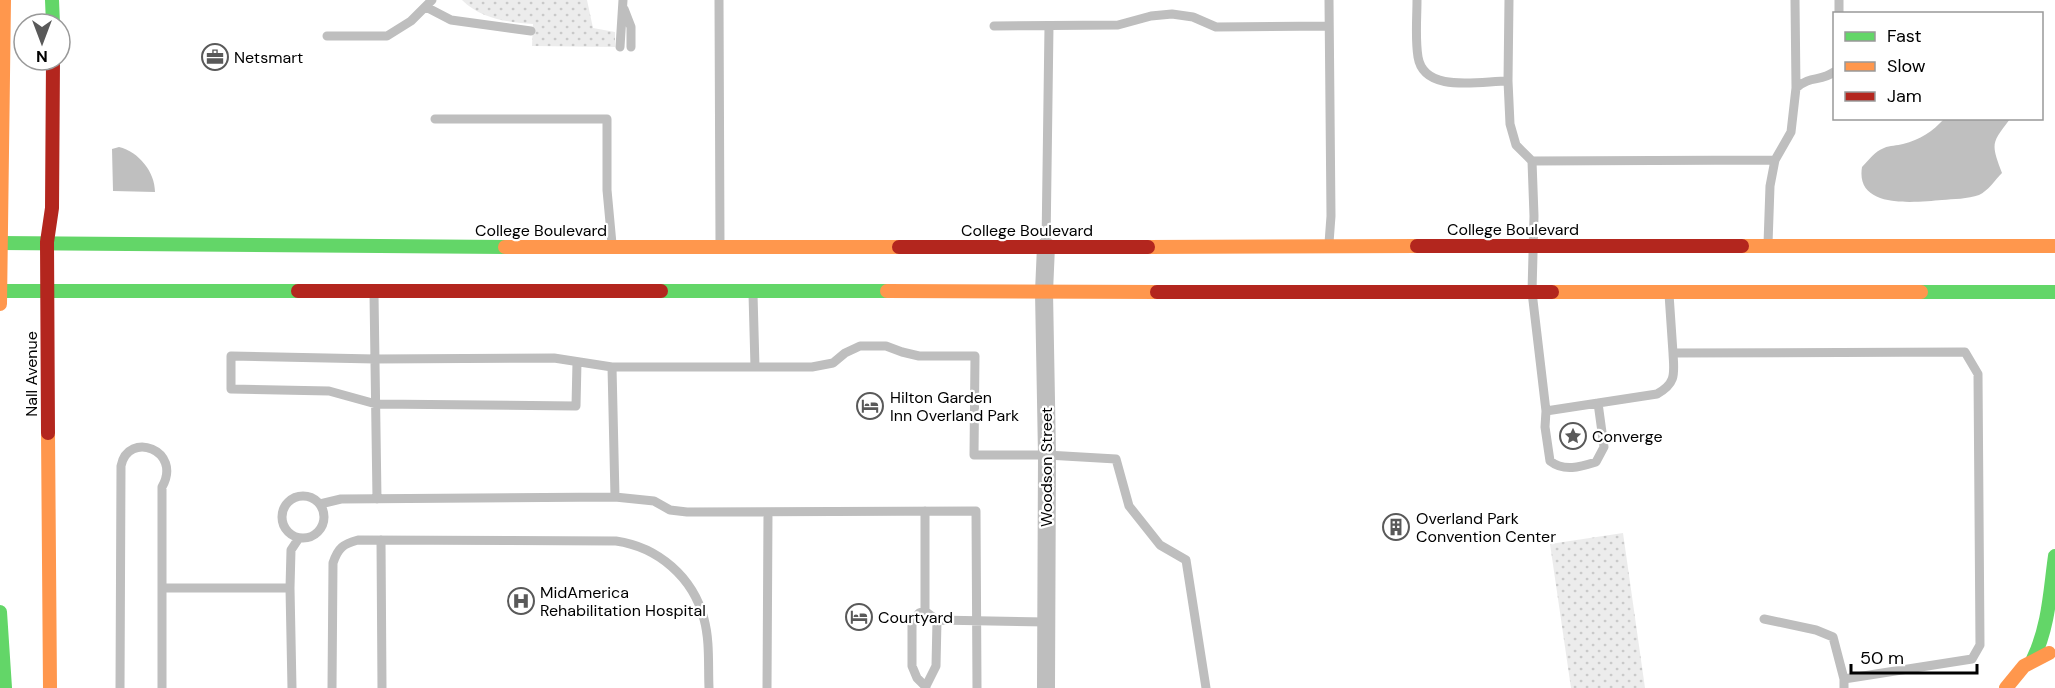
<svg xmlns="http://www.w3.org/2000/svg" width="2055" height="688" font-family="'DM Sans',sans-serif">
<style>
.green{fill:url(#green-dots)}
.water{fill:#bfbfbf}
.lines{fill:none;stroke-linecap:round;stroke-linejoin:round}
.lane{stroke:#bebebe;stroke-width:9}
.street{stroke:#bebebe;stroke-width:18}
.fast{stroke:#63d668;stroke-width:14}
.slow{stroke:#ff974d;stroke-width:14}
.jam{stroke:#b3261e;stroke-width:14}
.labels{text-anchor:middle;stroke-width:4.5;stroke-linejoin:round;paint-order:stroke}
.poi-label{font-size:16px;fill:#000;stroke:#fff;text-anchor:start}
.street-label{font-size:16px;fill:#000;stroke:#fff}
</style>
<defs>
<pattern id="green-dots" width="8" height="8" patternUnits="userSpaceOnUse" patternTransform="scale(1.5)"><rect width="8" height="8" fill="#ececec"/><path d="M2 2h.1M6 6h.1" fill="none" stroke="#c9c9c9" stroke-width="1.8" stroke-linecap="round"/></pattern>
</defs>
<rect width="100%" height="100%" fill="#fff"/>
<path class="green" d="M462,0H587L593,28L615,32V47L532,46L533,24C507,22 481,19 462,0Z
M1623,533L1645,688H1571L1550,544Z"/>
<path class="water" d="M1944,119H2010C1991,144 1991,143 2002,173C1995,180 1988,191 1979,195C1968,199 1953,199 1942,200C1916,202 1855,210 1862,167C1869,160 1875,151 1884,148C1890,145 1897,146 1903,144C1920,140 1933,131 1944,119Z
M119,147C139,152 155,172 155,192L113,191L112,149Z"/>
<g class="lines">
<path class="lane" d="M719,0L720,244
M1417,0C1417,18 1415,39 1418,57C1424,94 1480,81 1508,81L1510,124L1516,145L1532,161L1534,216L1532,292L1546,411L1657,394C1677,383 1674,373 1673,353
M1795,0L1796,88
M1839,0V14
M426,7L451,20L531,31
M624,9L631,27V47
M994,26L1118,25L1151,16L1172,14L1193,17L1216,27L1329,26
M327,36H387L411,21L432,0
M620,47L623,0
M1508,81L1509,0
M435,119H607V190L612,244
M1532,161L1775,160
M1329,243L1331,216L1329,0
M1046,244L1049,26
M1768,244L1770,186L1775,160L1791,132L1796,88C1811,75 1820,82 1834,72
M374,294L377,499
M753,294L755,367
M1669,294L1673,353L1965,352L1978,374L1980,645L1972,659L1844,679V688
M577,362L576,406L376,404L329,391L231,389V356L375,359L554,358L612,367H812L833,363L845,353L860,346H886L902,352L919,356H975L974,455H1047L1116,459L1129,506L1160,545L1186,560L1206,688
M612,367L615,497
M1546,411L1545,427L1550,461C1564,472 1580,467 1596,462L1604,447L1598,403
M282 517a21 21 0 1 1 42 0a21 21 0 1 1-42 0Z
M320,504L341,499L615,497L654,501L670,510L687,512L976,511L977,688
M925,511V611L937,620L936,666L925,688
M381,540L382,688
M163,588H290L291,550L299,538
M290,588L292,688
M925,611L919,613L912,623V666L917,678L926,687
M1764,619L1816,630L1833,637L1844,679
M937,620L1046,622
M120,688L121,466C128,430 183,450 162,487V688
M332,688L333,563C338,548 343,544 358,540L616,541C658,547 693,577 704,619C710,641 708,665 709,688
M767,688L768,512"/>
<path class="street" d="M1046,688L1047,455L1044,292L1046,246"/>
<path class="fast" d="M52,0L53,24
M0,243L505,247
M0,291H298
M661,291H887
M1921,292H2055
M0,612L5,688
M2033,659C2049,626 2050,591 2055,556"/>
<path class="slow" d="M1742,246H2055
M505,247H899
M1148,247L1417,246
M887,291L1157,292
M1552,292H1921
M0,304L4,0
M48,433L50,688
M2006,688L2024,666L2049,653"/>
<path class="jam" d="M1417,246H1742
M899,247H1148
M298,291H661
M1157,292H1552
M48,433L47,242L52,208L53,60"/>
</g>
<defs>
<symbol id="office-ring" viewBox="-11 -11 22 22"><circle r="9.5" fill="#fff" stroke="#595959" stroke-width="1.5"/><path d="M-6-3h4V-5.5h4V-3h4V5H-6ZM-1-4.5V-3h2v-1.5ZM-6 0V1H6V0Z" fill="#595959"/></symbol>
<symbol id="hotel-ring" viewBox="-11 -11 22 22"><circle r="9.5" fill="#fff" stroke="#595959" stroke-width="1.5"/><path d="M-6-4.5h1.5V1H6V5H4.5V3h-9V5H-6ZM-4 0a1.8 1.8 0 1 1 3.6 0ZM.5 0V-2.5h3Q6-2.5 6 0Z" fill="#595959"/></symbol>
<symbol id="sight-ring" viewBox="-11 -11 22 22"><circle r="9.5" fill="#fff" stroke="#595959" stroke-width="1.5"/><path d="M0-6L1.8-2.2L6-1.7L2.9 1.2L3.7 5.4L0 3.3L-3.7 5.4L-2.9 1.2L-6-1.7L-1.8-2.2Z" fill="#595959"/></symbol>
<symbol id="building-ring" viewBox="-11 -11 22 22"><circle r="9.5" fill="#fff" stroke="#595959" stroke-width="1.5"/><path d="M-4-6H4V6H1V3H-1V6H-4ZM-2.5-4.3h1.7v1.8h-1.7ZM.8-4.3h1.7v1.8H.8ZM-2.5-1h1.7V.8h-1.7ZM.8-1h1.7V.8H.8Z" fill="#595959"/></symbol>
<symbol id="hospital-ring" viewBox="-11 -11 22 22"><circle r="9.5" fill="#fff" stroke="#595959" stroke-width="1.5"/><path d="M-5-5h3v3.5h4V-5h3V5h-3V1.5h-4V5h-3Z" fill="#595959"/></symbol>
</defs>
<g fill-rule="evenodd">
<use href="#office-ring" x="200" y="42" width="30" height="30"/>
<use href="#hotel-ring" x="855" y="391" width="30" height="30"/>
<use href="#sight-ring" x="1558" y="421" width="30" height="30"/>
<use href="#building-ring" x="1381" y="512" width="30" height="30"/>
<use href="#hospital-ring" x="506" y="586" width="30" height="30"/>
<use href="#hotel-ring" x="844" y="602" width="30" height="30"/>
</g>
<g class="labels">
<g class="poi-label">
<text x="234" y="63">Netsmart</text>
<text x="890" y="403">Hilton Garden<tspan x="890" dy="18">Inn Overland Park</tspan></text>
<text x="1592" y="442">Converge</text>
<text x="1416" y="524">Overland Park<tspan x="1416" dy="18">Convention Center</tspan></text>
<text x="540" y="598">MidAmerica<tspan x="540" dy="18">Rehabilitation Hospital</tspan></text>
<text x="878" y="623">Courtyard</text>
</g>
<g class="street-label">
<text x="1513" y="235">College Boulevard</text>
<text x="541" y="236">College Boulevard</text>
<text x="1027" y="236">College Boulevard</text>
<text transform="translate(31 374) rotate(-90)" y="6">Nall Avenue</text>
<text transform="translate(1046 467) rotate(-90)" y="6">Woodson Street</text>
</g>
</g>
<rect x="1833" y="12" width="210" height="108" fill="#ffffff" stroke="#999999" stroke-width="1.5"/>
<rect x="1845" y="32" width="30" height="9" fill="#63d668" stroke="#999999" stroke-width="1.5"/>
<text x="1887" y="42" font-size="18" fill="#000000">Fast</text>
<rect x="1845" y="62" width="30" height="9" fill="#ff974d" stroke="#999999" stroke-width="1.5"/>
<text x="1887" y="72" font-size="18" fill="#000000">Slow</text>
<rect x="1845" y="92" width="30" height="9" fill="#b3261e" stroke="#999999" stroke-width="1.5"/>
<text x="1887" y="102" font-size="18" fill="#000000">Jam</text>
<g transform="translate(42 42) rotate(180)"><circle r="28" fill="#ffffff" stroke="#999999" stroke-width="1.5"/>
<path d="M0-4.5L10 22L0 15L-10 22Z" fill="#595959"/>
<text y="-9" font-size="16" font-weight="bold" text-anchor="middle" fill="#000000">N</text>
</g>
<path d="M1851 664v9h126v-9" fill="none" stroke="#000000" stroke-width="3"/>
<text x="1860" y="664" font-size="18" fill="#000000" stroke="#ffffff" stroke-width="4.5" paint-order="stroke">50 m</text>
</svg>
